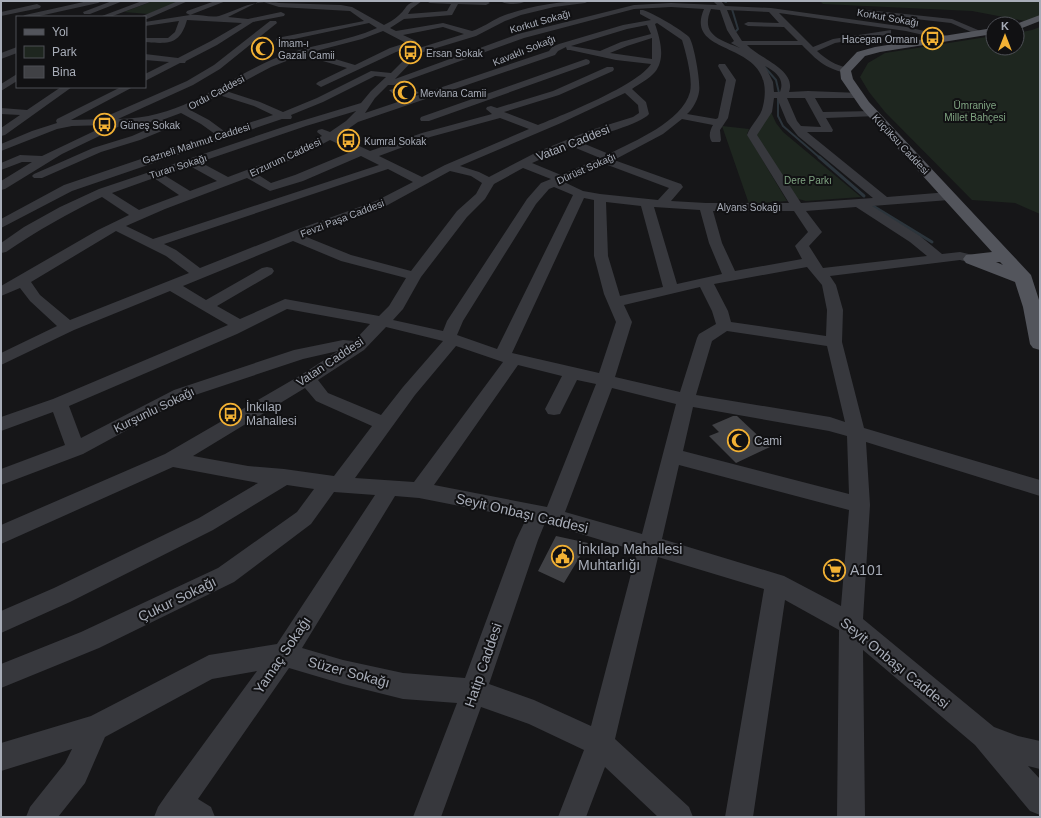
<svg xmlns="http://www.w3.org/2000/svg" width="1041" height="818" font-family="Helvetica,sans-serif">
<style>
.green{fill:#1e261f}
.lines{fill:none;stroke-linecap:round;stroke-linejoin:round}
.stream-far1{stroke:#2c353c;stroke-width:2}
.stream{stroke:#2c353c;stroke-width:3}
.building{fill:#404145}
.minor{fill:#37383d;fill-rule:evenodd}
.major{fill:#53555c;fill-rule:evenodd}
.labels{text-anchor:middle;stroke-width:4;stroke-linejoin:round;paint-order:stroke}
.far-street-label{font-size:10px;fill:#a8adb8;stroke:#111113}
.far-poi-label{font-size:10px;fill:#a8adb8;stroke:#111113;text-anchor:start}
.far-park-label{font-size:10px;fill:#7fa381;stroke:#111113}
.street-label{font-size:12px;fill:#a8adb8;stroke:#111113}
.poi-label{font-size:12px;fill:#a8adb8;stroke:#111113;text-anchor:start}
.near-street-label{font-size:14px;fill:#a8adb8;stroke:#111113}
.near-poi-label{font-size:14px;fill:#a8adb8;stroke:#111113;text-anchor:start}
</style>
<rect width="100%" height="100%" fill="#161618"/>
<path class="green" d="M153,1H181L148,14L124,12Z
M820,1H1040V16L1025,21L972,11L823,4Z
M1040,27V214L1015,203L972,200L885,112L869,92L860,77L868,63L885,53L993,36V48H1017V33L1032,30Z
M771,112L776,123L783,132L861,197L806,201L795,198L756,135Z
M722,126L749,129L747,134L787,201L749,204Z"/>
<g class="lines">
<path class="stream-far1" d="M724,1L726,2
M732,9L738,29L736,31
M762,64L776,80L779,93
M778,97V116L783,126L820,158"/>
<path class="stream" d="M819,157L864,196
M873,206L932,242"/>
</g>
<path class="building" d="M410,86L419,93L400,100L389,90Z
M733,416H737L770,447L736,463L709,436L719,432L712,425Z
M556,536L588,543L564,583L538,571Z"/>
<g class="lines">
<path class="minor" d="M88,1H102L98,3L35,17H21L25,15Z
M112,1H123L90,14H84L83,12Z
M142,1H153L110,17L102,16Z
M178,1H188L147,19L140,17Z
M215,1H226L190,15C199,14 210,18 219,16C243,8 250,0 279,3L341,5L352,7L384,25C388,23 394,20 398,16C408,8 405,1 422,1L411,9L408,14L447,11L451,4L430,3L426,1H487L490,3L486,5L458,4L452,15L404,19L390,28L396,31L443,23L472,31C482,28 491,21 500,17C528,6 559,1 589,1L585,3L554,7L521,15L505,21L476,36L420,53L395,79L518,34L634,5L671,3L717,5L713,1H721L725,6L771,8L906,27L948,36L949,38L945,40L906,31L779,13L813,47L833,39L891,30V34L835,43L817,51C827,60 835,65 848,68L849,70L845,73C823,67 818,61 802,45H747C760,59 797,70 789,92L808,91L860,93L862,95L857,98H815L823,112L873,111L877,112L878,114L877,116L826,118L833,130L832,132H807L887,197L949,192L953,193L955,196L953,199L949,200L872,206L920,236L942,254L960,252L977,256L979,259L977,262L972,263L960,260L830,276L836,285L843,310L842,342L864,428L1040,480V496L866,442L870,505L863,619L994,727L1018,736L1040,741V769L1028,766L1040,779V815L1030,811L975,745L863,650L865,817H837L839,630L785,600L753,817H725L764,589L658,557L615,739L689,807L693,817H658L605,767L586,817H558L584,750L529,724L481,707L441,817H413L457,703L403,699L343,684L289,668L198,799L211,807L215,817H154L158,807L167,794L257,671L212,679L105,737L85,783L58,817H26L30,807L65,763L72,749L1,771V743L91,716L209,655L277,644L375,495L334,492L311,524L234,582L99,648L1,688V664L81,632L218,568L297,512L314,489L287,485L213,530L70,602L1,633V611L54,588L199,518L258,483L173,467L1,544V525L165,454L301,375L338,351L303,359L186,398L83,454L1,485V469L65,445L53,412L1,431V417L53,399L228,325L170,291L74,330L1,365V353L57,326L30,301L20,288L1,296V286L98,230L129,215L102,197C68,213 37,231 6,252L1,253V243L24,227L60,207L99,189L298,122L361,103L371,91L386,77L375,76L323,102L291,115L292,117L291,119H282L72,191L1,228V219L64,185L215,134L201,124L181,113L162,120L170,126L169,128L140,140L101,152L42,178H34L32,176L34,174L93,148L132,136L157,125L152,122L122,125L62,154L5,189L1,190V181L32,162H22L1,170V163L20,155L42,156L107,125L72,126L57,129L1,151V144L32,131L57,123L56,121L57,119L121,87H133L71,120L106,119L107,116L187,81L214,65L270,21H276L277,23L220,69L193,85L118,119C186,118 222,79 281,56C312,44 347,42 377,28L369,23L280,42L276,40L277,38L364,21L350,11L279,7L260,1L228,17L248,19L281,12L285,14L284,16L253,22L217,45L186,61L185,63H180L145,81V74L169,62L145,60V54L178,58L211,41L242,23L187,20C180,45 168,44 145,42V38H168L175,32L179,21L145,26V22L190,15L186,13L187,11ZM671,7L704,9C682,60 779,37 763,106C761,117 751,124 747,135L789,203H706L671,201L683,187L681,184L614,160L663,134L682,119L713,125C710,130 708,137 712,142H720L721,140L720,130L728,118L736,80L725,64H719L718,66L726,80L718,118L716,119L687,114C693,109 698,99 699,92C701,84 694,43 689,37C682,30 653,13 643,10H640V14L651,20L623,25L559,44L552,47L549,51L365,113L375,98L388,85H394L524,38L634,9ZM711,9L720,10L727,30L734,41L731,43L740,48C720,40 700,35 711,9ZM727,10L769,12L779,23L748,22L744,24L748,26L784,27L798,41H742L735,30ZM657,23L682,40C686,53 693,79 690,92C682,122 634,141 609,154L580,142C595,136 641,124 649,114L646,102L632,89C639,84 649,79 655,72C666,58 660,39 655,24ZM647,25L651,34L621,42L600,51L571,46L627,29ZM443,27L464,34L419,48L416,41L403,35ZM383,31L406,43L390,48L355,65L312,52L362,39ZM652,38V59L610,53L627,46ZM411,47L413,51L391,73L371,71L317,98L283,112L260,102L226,91L271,67L302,55L347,68L318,82L316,84L321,87L396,52ZM566,47L567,50H570L616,60L651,64C638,85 563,115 538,125L504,112L559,95L613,71L614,69L613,67H607L553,91L497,108L491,106L487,107L486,109L492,114L422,133L370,151L338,136L358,122L555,55L558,51ZM765,66C776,72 785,79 780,92H774L773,82ZM625,93L638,105L639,113L633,117L591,130L537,152L489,177L479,172L460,166L561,123ZM219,95L254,106L273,115L224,131L209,120L190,110ZM774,98H777L787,122L798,136L873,198L801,203L757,135L772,112ZM787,98H805L821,127L801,126L797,121ZM356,111L346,121L330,132L322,129L318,130L317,132L322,136L268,162L228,177L200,162L306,126ZM500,118L529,129L445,165L422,177L379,156L430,137ZM330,140L353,151L295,175L271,183L257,174L298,157ZM571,146L600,158L561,175L532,163ZM361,156L379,165L153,239L126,226L165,209L247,178L270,191L303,181ZM605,164L669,188L658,200L600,194L583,191L564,182ZM190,166L217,181L190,191L164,175ZM523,168L551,179L541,183L527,199L447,321L443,331L393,320L403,309L421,277L467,217L485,199L494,184ZM388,169L413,182L376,201L296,230L200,268L176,250L164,244ZM450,171L471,176L482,183L476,194L457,211L411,271L351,255L304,236L384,207ZM154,178L179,195L139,210L112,193ZM554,187L573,195L497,349L457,335L463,321L536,204L549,189ZM584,198L594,200V256L604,294L616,322L599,373L512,353ZM606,202L641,206L663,287L620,296L608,256ZM654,207L700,210L709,243L722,274L677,284ZM856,207L910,242L927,256L823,268L809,246L822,232L806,211ZM713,211H794L808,232L795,246L802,259L735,271L722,243ZM116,231L166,256L189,273L70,320L40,295L31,282ZM293,241L341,261L406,278L389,306L379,316L285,299L240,319L217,306L272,274L274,271L272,268L267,267L262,268L206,300L183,286ZM807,267L822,285L827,310L826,336L731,322L728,311L714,284ZM700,287L712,311L716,324L699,334L697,338L680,392L615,377L632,322L624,305ZM287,309L370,324L354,341L343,340L294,350L174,390L81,438L69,406L237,334ZM386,327L443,341L403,387L381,415L328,393L318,380L364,350ZM727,331L827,346L845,422L830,417L696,395L712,341ZM456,346L503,362L414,482L355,478L415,395ZM518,365L562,376L545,409L548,414L554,415L560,414L577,380L596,384L547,507L434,485ZM305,388L316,401L372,426L334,476L284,469L248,466L193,456ZM612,388L676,404L642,534L565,512ZM693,407L829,431L847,436L849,494L683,451ZM679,465L849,510L841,606L784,576L662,539ZM395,496L419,498L526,519L516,540L465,678L403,673L343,660L302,648ZM545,523L637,551L591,726L534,700L489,684L538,540Z
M500,1H526C520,5 506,5 500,1Z
M37,4L41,6L40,8L1,16V12Z
M867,10L952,19L985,33L984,35H978L951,23L870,14H867Z
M17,47V53L1,59V53Z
M586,59L589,60L590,62L589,64L429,121H421L420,119L421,117Z
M17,74V81L1,91V84Z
M61,87H72L5,135L1,136V128L20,115L1,114V108L27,110Z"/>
<path class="major" d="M1040,15V21L1017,30L1016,24Z
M993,28V34L880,52L865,56L851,71L853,79L869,102L1031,275L1040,303V350L1033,348L1030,344L1023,307L1015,282L966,263L963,259L966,255L992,252L861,108L841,79L840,70L857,52L875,47ZM996,262H1000L1003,265Z"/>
</g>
<defs>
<symbol id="bus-ring" viewBox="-11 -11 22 22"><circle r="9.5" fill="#111113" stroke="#f2b134" stroke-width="1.5"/><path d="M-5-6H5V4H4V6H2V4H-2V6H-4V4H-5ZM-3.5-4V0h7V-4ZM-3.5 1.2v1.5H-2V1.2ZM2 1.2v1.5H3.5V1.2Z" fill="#f2b134"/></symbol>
<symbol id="mosque-ring" viewBox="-11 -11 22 22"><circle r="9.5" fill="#111113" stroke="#f2b134" stroke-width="1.5"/><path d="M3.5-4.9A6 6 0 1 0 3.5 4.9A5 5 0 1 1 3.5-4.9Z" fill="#f2b134"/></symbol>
<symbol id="civic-ring" viewBox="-11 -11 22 22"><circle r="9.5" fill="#111113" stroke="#f2b134" stroke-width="1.5"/><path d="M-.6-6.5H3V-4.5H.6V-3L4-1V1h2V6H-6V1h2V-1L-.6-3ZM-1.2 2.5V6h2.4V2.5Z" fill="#f2b134"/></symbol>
<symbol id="supermarket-ring" viewBox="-11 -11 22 22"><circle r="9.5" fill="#111113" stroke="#f2b134" stroke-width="1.5"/><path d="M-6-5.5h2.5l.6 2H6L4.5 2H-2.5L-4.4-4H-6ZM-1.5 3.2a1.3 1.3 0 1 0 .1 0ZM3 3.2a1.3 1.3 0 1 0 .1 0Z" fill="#f2b134"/></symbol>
</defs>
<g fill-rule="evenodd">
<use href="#bus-ring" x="920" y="26" width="25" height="25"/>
<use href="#mosque-ring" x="250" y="36" width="25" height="25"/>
<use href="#bus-ring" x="398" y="40" width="25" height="25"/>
<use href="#mosque-ring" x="392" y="80" width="25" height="25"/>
<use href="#bus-ring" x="92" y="112" width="25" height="25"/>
<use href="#bus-ring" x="336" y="128" width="25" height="25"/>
<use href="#bus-ring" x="218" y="402" width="25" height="25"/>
<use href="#mosque-ring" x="726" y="428" width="25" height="25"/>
<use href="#civic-ring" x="550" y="544" width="25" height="25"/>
<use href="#supermarket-ring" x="822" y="558" width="25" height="25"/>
</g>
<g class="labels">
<g class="far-street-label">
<text transform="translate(888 17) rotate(10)" y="4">Korkut Sokağı</text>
<text transform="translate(540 21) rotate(-16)" y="4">Korkut Sokağı</text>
<text transform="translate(524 50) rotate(-22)" y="4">Kavaklı Sokağı</text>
<text transform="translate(216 92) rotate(-28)" y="4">Ordu Caddesi</text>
<text transform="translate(196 143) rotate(-18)" y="4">Gazneli Mahmut Caddesi</text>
<text transform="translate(901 144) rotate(47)" y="4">Küçüksu Caddesi</text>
<text transform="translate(285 157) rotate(-25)" y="4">Erzurum Caddesi</text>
<text transform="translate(178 166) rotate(-18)" y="4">Turan Sokağı</text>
<text transform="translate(586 168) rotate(-24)" y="4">Dürüst Sokağı</text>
<text x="749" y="211">Alyans Sokağı</text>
<text transform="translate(342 218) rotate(-21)" y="4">Fevzi Paşa Caddesi</text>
</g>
<g class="far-poi-label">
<text x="918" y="43" text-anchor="end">Hacegan Ormanı</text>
<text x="278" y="47">İmam-ı<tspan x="278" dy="12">Gazali Camii</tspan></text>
<text x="426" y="57">Ersan Sokak</text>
<text x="420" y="97">Mevlana Camii</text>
<text x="120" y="129">Güneş Sokak</text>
<text x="364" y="145">Kumral Sokak</text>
</g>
<g class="far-park-label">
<text x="975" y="109">Ümraniye<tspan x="975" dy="12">Millet Bahçesi</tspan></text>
<text x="808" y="184">Dere Parkı</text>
</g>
<g class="street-label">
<text transform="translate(573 143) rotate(-22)" y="4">Vatan Caddesi</text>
<text transform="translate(330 362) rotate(-34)" y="4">Vatan Caddesi</text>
<text transform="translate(154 410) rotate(-26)" y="4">Kurşunlu Sokağı</text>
</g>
<g class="poi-label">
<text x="246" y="411">İnkılap<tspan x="246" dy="14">Mahallesi</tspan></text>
<text x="754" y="445">Cami</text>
</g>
<g class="near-street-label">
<text transform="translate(522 513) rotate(13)" y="5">Seyit Onbaşı Caddesi</text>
<text transform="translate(177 599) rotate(-26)" y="5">Çukur Sokağı</text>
<text transform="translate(282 655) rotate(-56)" y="5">Yamaç Sokağı</text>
<text transform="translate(895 663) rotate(39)" y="5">Seyit Onbaşı Caddesi</text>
<text transform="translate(483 665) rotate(-71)" y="5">Hatip Caddesi</text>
<text transform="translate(349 672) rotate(15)" y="5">Süzer Sokağı</text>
</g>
<g class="near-poi-label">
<text x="578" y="554">İnkılap Mahallesi<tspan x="578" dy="16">Muhtarlığı</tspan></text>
<text x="850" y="575">A101</text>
</g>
</g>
<rect width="1041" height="818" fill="none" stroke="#a8adb8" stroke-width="4"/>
<rect x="16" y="16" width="130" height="72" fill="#111113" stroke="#4d4f55"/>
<rect x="24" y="29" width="20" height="6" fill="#53555c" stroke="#4d4f55"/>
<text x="52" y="36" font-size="12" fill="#a8adb8">Yol</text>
<rect x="24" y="46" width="20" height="12" fill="#1e261f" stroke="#4d4f55"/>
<text x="52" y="56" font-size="12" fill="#a8adb8">Park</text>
<rect x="24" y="66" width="20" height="12" fill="#404145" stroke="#4d4f55"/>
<text x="52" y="76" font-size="12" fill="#a8adb8">Bina</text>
<g transform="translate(1005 36)"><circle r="19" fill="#111113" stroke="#4d4f55"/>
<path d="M0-3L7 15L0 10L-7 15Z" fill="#f2b134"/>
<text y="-6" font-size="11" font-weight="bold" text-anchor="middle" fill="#a8adb8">K</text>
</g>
</svg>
